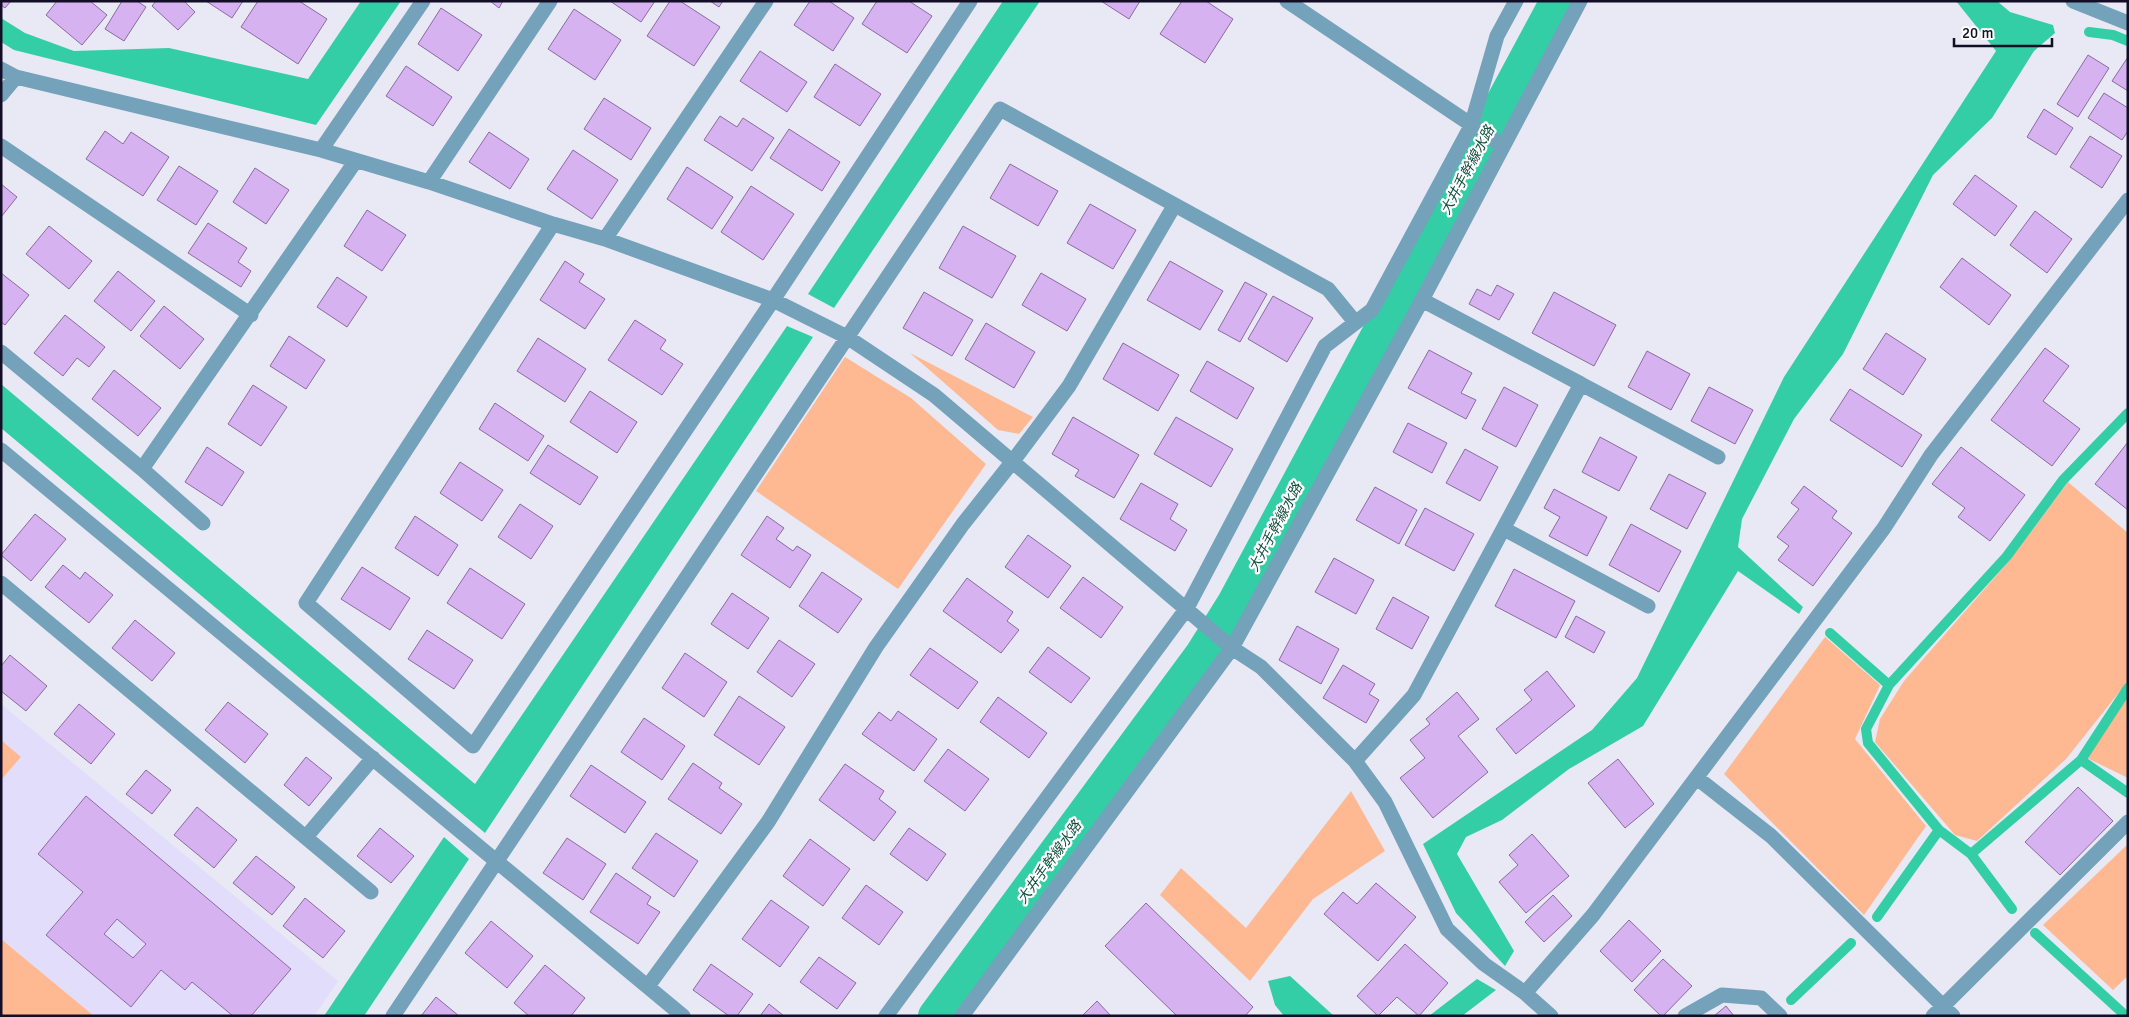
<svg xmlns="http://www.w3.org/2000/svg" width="2129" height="1017" font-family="Signika,'Noto Sans JP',sans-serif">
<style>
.built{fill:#e1ddfb}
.green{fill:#feb992}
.water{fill:#34cea6}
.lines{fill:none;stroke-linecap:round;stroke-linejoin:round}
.stream{stroke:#34cea6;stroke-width:10}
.canal{stroke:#34cea6;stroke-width:34}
.building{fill:#d6b3f0;stroke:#8b6aa2;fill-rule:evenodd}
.street{stroke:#73a2ba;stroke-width:15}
.labels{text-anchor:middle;stroke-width:4.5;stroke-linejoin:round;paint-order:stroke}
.water-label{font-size:14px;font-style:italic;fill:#114e3e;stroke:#fff}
</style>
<rect width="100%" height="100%" fill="#e9e8f5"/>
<path class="built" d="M1,704L338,981L314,1016H94L1,939V780L21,757L1,740Z"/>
<path class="green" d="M910,353L1033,417L1019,434L998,430Z
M845,357L911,398L986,464L898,589L756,491Z
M2068,482L2128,533V681L2066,759L1977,841L1955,835L1875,742L1880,719L1904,681L2010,560Z
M1825,637L1880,685L1855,739L1926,826L1864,915L1724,774Z
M2128,696V778L2087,758Z
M1,740L21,757L1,780Z
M1351,791L1385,851L1313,899L1250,981L1160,895L1181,868L1246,928Z
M2128,844V976L2113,990L2043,925Z
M1,939L94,1016H1Z"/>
<path class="water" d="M361,1H401L316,125L14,50L1,42V18L25,33L74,51L169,48L308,79Z
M1003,1H1040L834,308L808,294Z
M1956,1H1997L2010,12L2053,25L2055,33L2034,51L1992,118L1933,175L1843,354L1794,419L1742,519L1738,547L1803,607L1799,614L1738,571L1643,726L1569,769L1502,820L1466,837L1457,854L1514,951L1505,966L1456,913L1423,844L1592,730L1637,678L1784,377L1996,51Z
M787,326L813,337L485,833L1,428V384L475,784Z
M444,837L469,859L364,1016H324Z
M1290,976L1334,1016H1284L1275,1005L1268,981Z
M1477,979L1496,990L1462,1016H1429Z"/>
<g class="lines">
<path class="stream" d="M2089,32L2113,35L2128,41
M1830,633L1889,685
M2081,760L2128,688
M1939,830L1971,854L2081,760L2128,793
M1971,854L2012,909
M1877,917L1939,830L1868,743L1866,729L1889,685L2007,556L2063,480L2128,413
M2035,933L2126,1016
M1791,1000L1851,943"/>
<path class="canal" d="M935,1016L1202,654L1234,603L1557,1"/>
</g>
<path class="building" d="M1,1H11L5,8L1,5Z
M57,1H90L107,15L82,45L46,15Z
M122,1H137L146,7L124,41L105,29Z
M156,1H184L195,12L178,30L152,6Z
M206,1H243L232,18Z
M258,1H299L327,19L298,64L241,27Z
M490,1H503L499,8Z
M610,1H655L641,22Z
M670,1H680L720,27L694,66L647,36Z
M710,1H723L719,7Z
M810,1H829L854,18L833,51L794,25Z
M877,1H909L932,16L907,53L862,24Z
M1101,1H1140L1129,19Z
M1182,1H1206L1233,19L1205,63L1160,34Z
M441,8L482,35L458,71L418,44Z
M574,9L621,40L595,80L548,49Z
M760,51L807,82L787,112L740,81Z
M2088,55L2109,68L2078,117L2057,104Z
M2128,57V91L2112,81Z
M835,64L881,94L860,126L814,97Z
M406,66L452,97L433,126L386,96Z
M2104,93L2128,108V131L2122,140L2088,118Z
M604,98L651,128L631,160L584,129Z
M2044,109L2073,128L2056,155L2027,137Z
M720,116L737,127L743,118L774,138L752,171L704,140Z
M789,129L840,162L822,191L770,158Z
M105,131L123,144L131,132L169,157L143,196L86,159Z
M489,132L529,159L510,189L469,162Z
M2090,136L2122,156L2102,188L2070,167Z
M573,150L618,180L592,219L547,189Z
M1010,164L1058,191L1038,226L990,198Z
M179,166L218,191L196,225L157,200Z
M687,167L733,197L712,229L667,199Z
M255,168L289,190L266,224L233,202Z
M1975,175L2017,206L1995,236L1953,204Z
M1,184L17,197L1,217Z
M751,186L794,214L763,260L721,232Z
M1090,204L1136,230L1113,269L1067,243Z
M367,210L406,235L382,271L344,246Z
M2035,211L2072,239L2047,273L2010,245Z
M208,223L247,248L238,262L251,271L241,287L188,253Z
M49,226L92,261L69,289L26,254Z
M963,226L1016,256L992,298L939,268Z
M1962,258L2011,295L1989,325L1940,287Z
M565,261L584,274L579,282L605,299L585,329L540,300Z
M1170,261L1223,291L1200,330L1147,300Z
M118,271L155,301L131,331L94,301Z
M1,273L29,295L5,325L1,322Z
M1041,273L1086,299L1067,331L1022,305Z
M337,277L367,297L347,327L317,307Z
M1245,282L1267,294L1240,342L1218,330Z
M1497,285L1514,294L1499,320L1469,304L1477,289L1491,296Z
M924,292L973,320L952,356L903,328Z
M1554,292L1616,325L1594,366L1532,333Z
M1273,296L1313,318L1287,362L1248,339Z
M164,306L204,339L180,369L140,336Z
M65,315L105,347L89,367L77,358L63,376L34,353Z
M635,320L666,340L660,349L683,364L662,395L608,360Z
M986,323L1035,352L1014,388L965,359Z
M1886,333L1926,359L1903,395L1863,369Z
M289,336L325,360L306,389L270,366Z
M538,338L586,369L565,402L517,371Z
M1123,343L1179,375L1158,411L1103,379Z
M2045,348L2069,366L2043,401L2080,429L2052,466L1991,420Z
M1429,350L1472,373L1461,393L1476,400L1466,419L1408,388Z
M1647,351L1690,374L1671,410L1628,387Z
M1207,361L1254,388L1237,419L1190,391Z
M114,370L161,408L138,436L92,399Z
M253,385L287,407L261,446L228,424Z
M1504,387L1538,405L1516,447L1482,429Z
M1709,387L1753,410L1735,444L1691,421Z
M1850,389L1922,435L1902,467L1830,420Z
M590,391L637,422L617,453L570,422Z
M495,403L544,436L528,461L479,429Z
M1073,417L1139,455L1114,498L1075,476L1079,470L1052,454Z
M1176,417L1233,449L1211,487L1154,454Z
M1408,423L1447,443L1432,473L1393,452Z
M1600,437L1637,457L1619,491L1582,472Z
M2128,442V510L2095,484Z
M548,445L598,477L580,505L530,473Z
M207,447L244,472L222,506L185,482Z
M1961,447L2025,495L1990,541L1958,517L1965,508L1932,484Z
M1465,449L1498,467L1480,501L1446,483Z
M460,462L503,490L482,521L440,493Z
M1669,474L1706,493L1687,529L1650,509Z
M1141,483L1178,504L1170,519L1187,530L1175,551L1120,519Z
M1804,486L1837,511L1832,518L1852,533L1813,586L1778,560L1789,546L1777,537L1799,509L1791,503Z
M1375,487L1417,510L1399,544L1356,520Z
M1554,489L1607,517L1587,556L1549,536L1560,517L1544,508Z
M520,504L553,526L531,559L498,537Z
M1425,508L1474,534L1454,571L1405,545Z
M35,514L66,539L31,581L1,555Z
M415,516L458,545L438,576L395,548Z
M767,516L784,528L776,539L793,551L797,546L811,555L790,588L741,555Z
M1631,524L1681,551L1659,592L1609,565Z
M1028,535L1071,566L1048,598L1005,567Z
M1334,558L1374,580L1356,614L1315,592Z
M63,565L80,579L85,572L113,595L89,623L45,587Z
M362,567L410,598L390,630L341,599Z
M470,568L525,604L502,639L447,603Z
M1514,569L1575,601L1556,638L1495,606Z
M822,572L862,599L838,633L799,606Z
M1083,577L1123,607L1101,638L1060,608Z
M967,578L1013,612L1007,621L1019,630L1001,653L943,611Z
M732,593L769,618L748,649L711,624Z
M1393,597L1429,617L1412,649L1376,629Z
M1576,616L1605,632L1594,653L1565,637Z
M135,620L175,653L152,681L112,648Z
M1297,626L1339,649L1321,684L1279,660Z
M427,630L473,660L454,689L408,659Z
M779,640L815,664L792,697L757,672Z
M1048,647L1090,678L1071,703L1029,672Z
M930,648L978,682L958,709L910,675Z
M685,653L727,682L704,717L662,688Z
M10,655L47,686L26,711L1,691V666Z
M1343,665L1375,684L1369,694L1379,700L1366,723L1323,698Z
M1547,671L1575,706L1516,754L1496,729L1532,700L1524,690Z
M1457,692L1479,719L1458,736L1488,772L1433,818L1400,778L1425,758L1410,740L1430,724L1426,719Z
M739,696L785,727L759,765L714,735Z
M998,697L1047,733L1029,758L980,722Z
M228,702L268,734L245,763L205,730Z
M79,704L115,734L91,764L54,734Z
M898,711L937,739L914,771L862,734L879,712L891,721Z
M644,718L685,746L662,780L621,752Z
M948,749L989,779L965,811L924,781Z
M306,757L332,778L309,806L284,785Z
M1618,759L1654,804L1625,828L1588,783Z
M693,763L722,783L719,788L742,804L721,834L668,799Z
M845,764L884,791L879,799L896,812L874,841L819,800Z
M591,765L646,802L625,833L570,796Z
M146,770L171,790L152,814L126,794Z
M2078,787L2113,821L2060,875L2025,842Z
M86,796L291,969L251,1016H233L192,982L185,990L161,970L131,1007L46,935L83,892L38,854ZM117,919L146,944L133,958L104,934Z
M197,807L237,840L214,868L174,835Z
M380,828L414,856L391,883L357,856Z
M909,828L946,854L927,881L890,854Z
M656,833L698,861L674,897L632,868Z
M1532,834L1569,876L1526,913L1499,882L1518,865L1509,855Z
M567,838L606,864L583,900L543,873Z
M810,839L850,869L823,906L783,876Z
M256,856L295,887L272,915L233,883Z
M616,873L651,897L647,904L660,912L638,944L590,912Z
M1376,883L1416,917L1378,961L1324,914L1343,892L1357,904Z
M866,885L903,912L879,945L842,918Z
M1553,895L1572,916L1544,942L1525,922Z
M305,898L345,931L323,958L283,926Z
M771,900L809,927L780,967L742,939Z
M1146,903L1253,1007L1245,1016H1177L1105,946Z
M1629,920L1661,951L1632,982L1600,951Z
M491,921L533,956L507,988L465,953Z
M1405,944L1448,983L1419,1016L1397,997L1378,1016L1357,996Z
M819,957L856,983L837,1009L800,982Z
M1663,959L1692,986L1663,1016H1661L1634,990Z
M711,964L753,994L737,1016H729L693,990Z
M545,965L585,998L571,1016H529L514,1003Z
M436,997L459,1016H421Z
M1097,1001L1111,1016H1082Z
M769,1004L784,1016H760Z
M1726,1006L1734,1016H1714Z"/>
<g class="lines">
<path class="street" d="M1287,1L1503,146
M2073,1L2128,23
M1,69L16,77L321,150L429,182L553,224L605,239L773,300L847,337L934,395L1232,648L1261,667L1355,761L1385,802L1447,929L1484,964L1525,993L1551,1016
M1,95L16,77
M1,146L251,315
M321,150L423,1
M429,182L550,1
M553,224L306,603L473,746L773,300L970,1
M605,239L766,1
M1,352L142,469L203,523
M1581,384L1718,457
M1,450L683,1016
M142,469L355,162
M1504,529L1648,606
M1,583L371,892
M1355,761L1414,695L1581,384L1422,300
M1697,778L1771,836L1953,1016
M306,837L373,758
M648,986L768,822L876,647L963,524L1013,461L1069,386L1174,206
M1525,993L1593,915L1884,528L1931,455L2128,200
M393,1016L1000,109L1328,289L1355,322
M886,1016L1187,608L1325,346L1372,310L1471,126L1497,36L1516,1
M962,1016L1232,648L1422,300L1580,1
M1685,1016L1722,995L1761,998L1780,1016
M1933,1016L2128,822"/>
</g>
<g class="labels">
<g class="water-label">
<text transform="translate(1467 170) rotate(-62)" y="5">大井手幹線水路</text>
<text transform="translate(1275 527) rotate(-62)" y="5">大井手幹線水路</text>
<text transform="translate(1049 862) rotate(-54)" y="5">大井手幹線水路</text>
</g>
</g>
<rect width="2129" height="1017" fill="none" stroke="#130e26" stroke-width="5"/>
<path d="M1954 38v8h98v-8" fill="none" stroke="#130e26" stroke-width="2.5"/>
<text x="1962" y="38" font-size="15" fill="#130e26" stroke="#ffffff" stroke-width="4" paint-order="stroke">20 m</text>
</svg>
